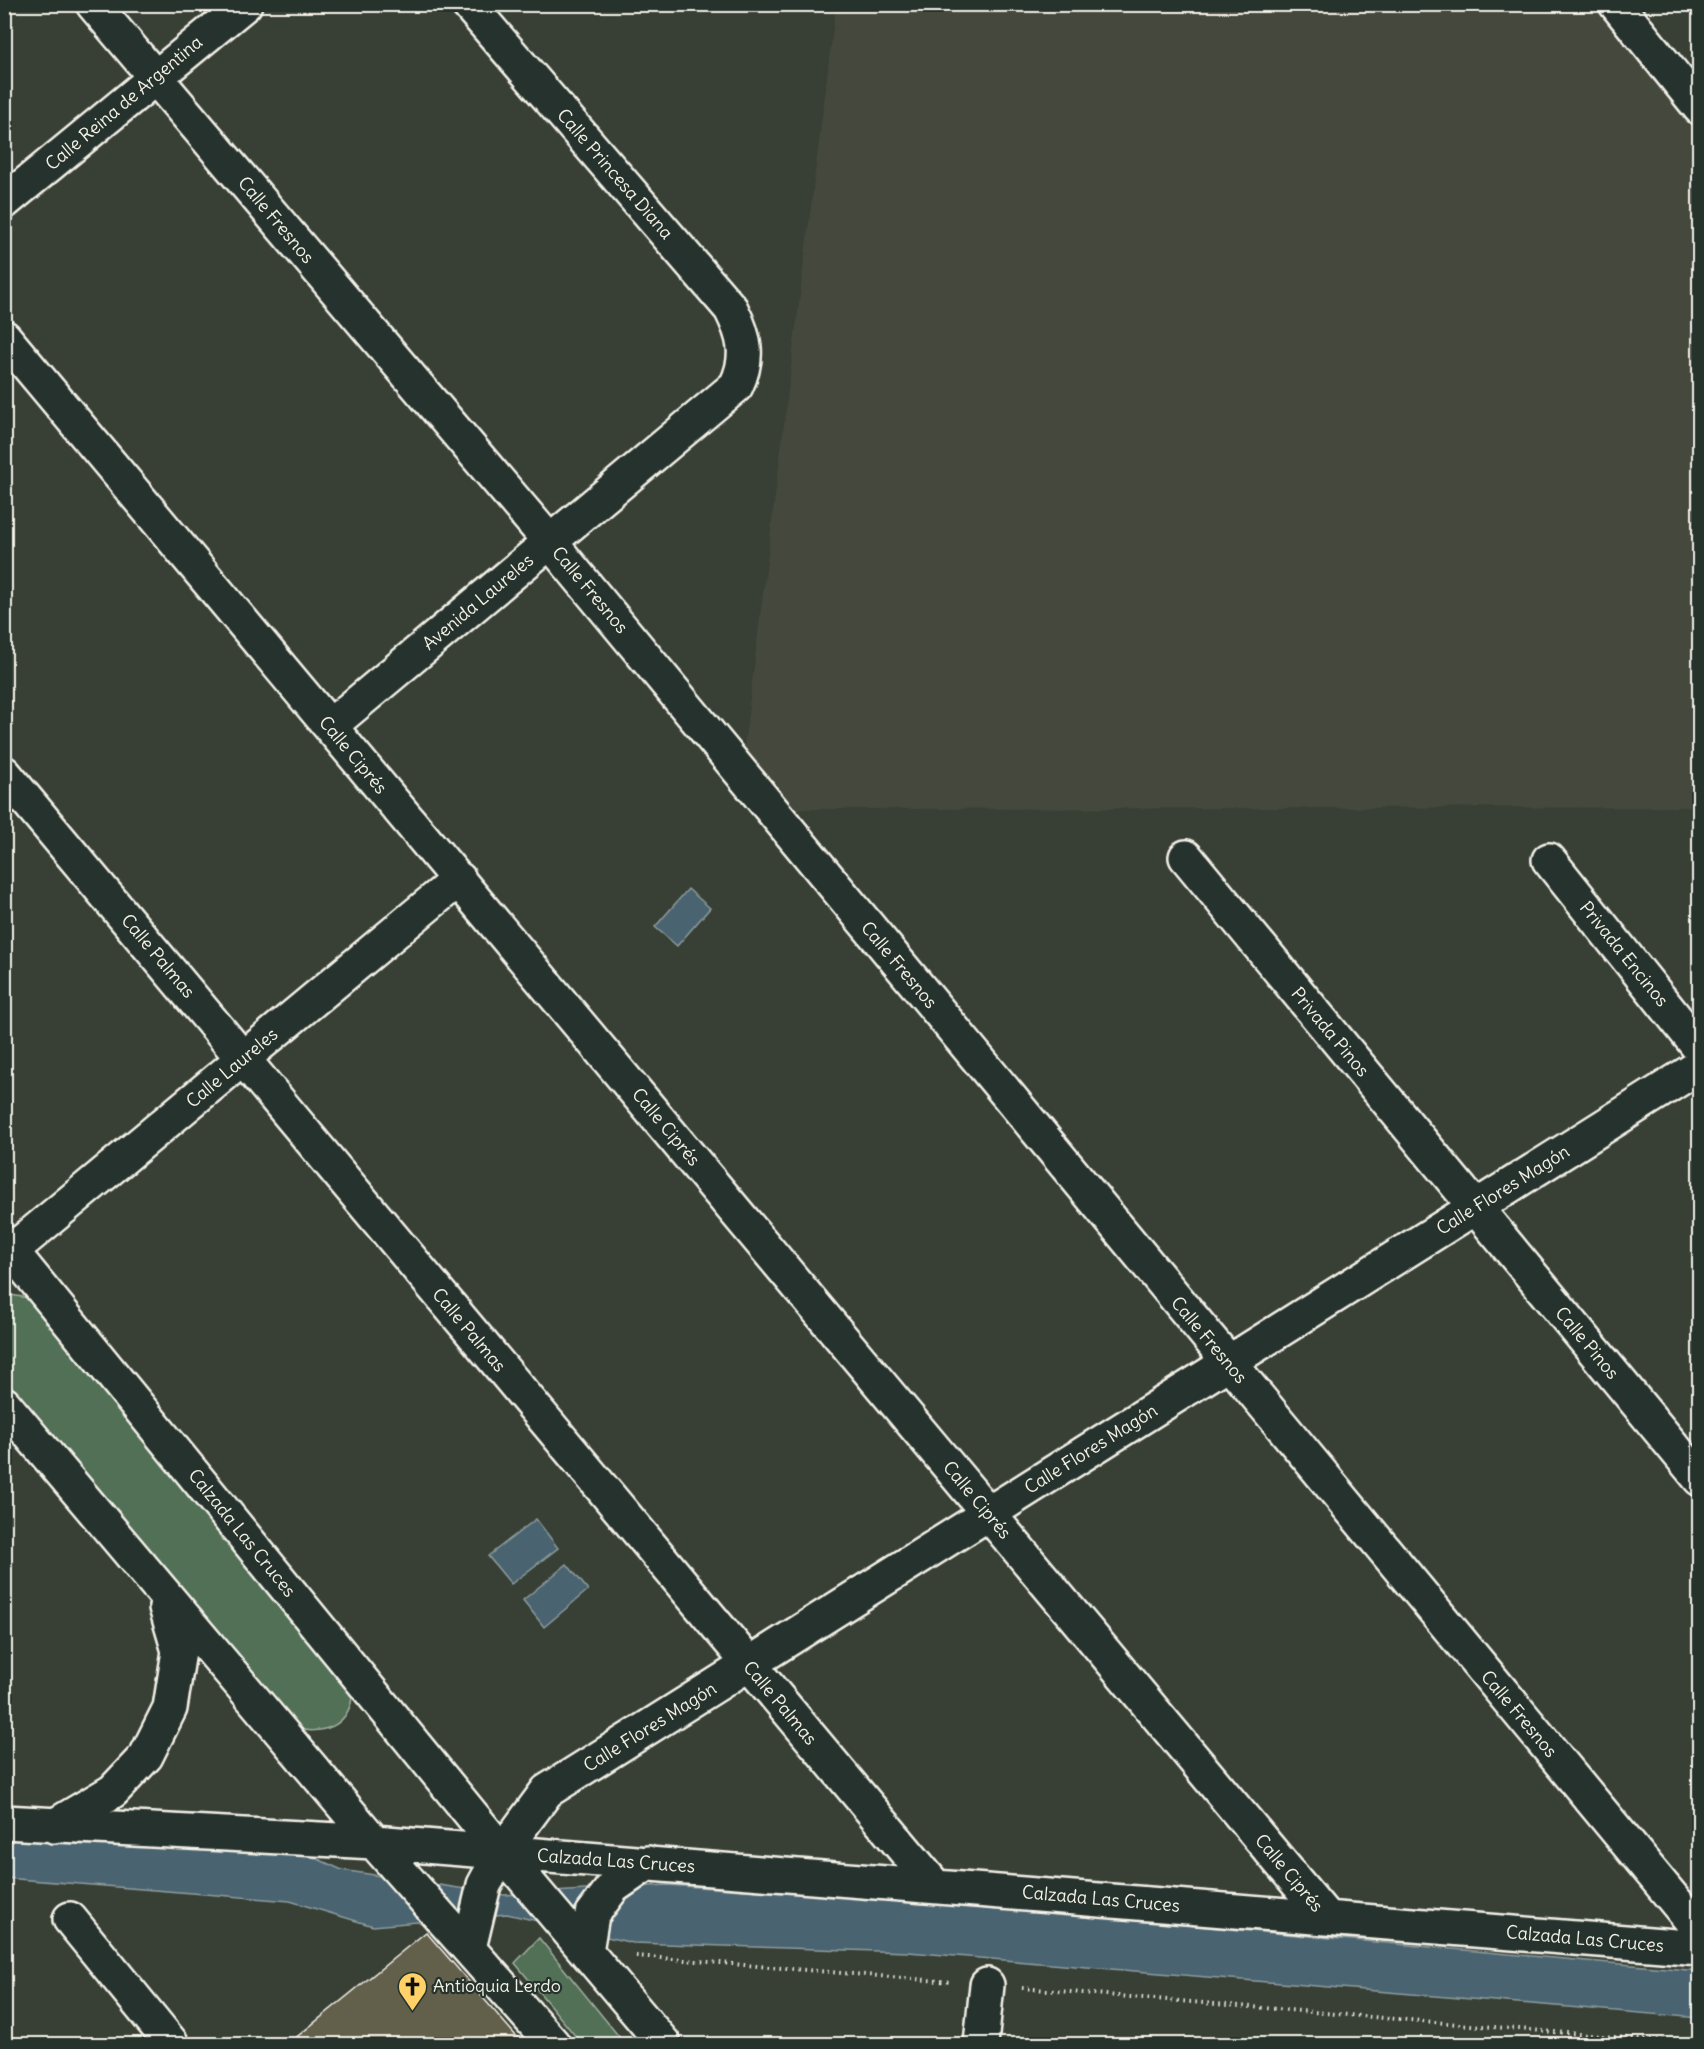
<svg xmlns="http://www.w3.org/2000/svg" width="1704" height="2049" font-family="Delius,sans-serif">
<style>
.built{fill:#454a3d}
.green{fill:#516f57;stroke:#a2b0a0;stroke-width:1.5}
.water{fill:#4a646f;stroke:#8e9c9f;stroke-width:1.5}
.building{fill:#62604c;stroke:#f4f1e8;stroke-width:1.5}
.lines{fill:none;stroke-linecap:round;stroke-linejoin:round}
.minor-casing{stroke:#f4f1e8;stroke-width:38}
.path{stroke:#f4f1e8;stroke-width:4;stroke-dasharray:1.5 4.5;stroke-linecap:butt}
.minor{stroke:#26332d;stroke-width:33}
.labels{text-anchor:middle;stroke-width:4.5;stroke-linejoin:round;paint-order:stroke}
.street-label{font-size:18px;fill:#f4f1e8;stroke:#26332d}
.poi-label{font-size:18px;fill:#f4f1e8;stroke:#26332d;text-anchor:start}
</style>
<rect width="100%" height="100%" fill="#384036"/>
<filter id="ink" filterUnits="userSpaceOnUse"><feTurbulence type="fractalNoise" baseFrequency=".0167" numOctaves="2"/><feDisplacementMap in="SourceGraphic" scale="12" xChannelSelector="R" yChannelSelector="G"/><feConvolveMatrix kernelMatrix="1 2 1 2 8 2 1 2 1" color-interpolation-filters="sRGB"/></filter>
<g filter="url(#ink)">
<path class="built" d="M836,5H1636L1699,85V807L786,809L743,756Z"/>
<path class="green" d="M10,1295L35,1299L350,1678C351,1685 353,1696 351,1703C343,1731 316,1734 292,1728L5,1383V1296Z
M539,1938L625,2044H582L515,1963Z"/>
<path class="water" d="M688,889L710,908L677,946L655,927Z
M536,1519L558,1548L511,1584L488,1556Z
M567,1564L588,1590L544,1627L523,1600Z
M4,1830L236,1846L309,1855L342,1870L504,1895L667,1885L916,1901L1699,1971V2018L908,1952L633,1943L507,1914L373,1926L290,1901L5,1878Z"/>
<path class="building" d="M426,1932L523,2044H288Z"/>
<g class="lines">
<defs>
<path id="minor" d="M93,4L550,542L1700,1931
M1616,4L1700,108
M4,202L245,4
M4,337L1326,1917
M330,726L736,386C750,357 745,337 731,309L468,4
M4,773L934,1885
M1186,857L1700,1479
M1549,860L1700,1049
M4,1242L502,1852L664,2044
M4,1257L459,879
M4,1404L374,1842L553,2044
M4,1822L374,1842L1700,1948
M54,1826L113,1791L146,1756L170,1708L179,1651L166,1607
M70,1919L172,2044
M469,1948L484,1885L502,1852L547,1791L1700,1066
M586,1951L592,1915L613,1887L648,1863
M981,2044L987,1985"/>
</defs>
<use href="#minor" class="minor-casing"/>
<path class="path" d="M636,1956L951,1982
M1022,1988L1700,2044"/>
<use href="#minor" class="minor"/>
</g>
</g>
<defs>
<symbol id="church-pin" viewBox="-11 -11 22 30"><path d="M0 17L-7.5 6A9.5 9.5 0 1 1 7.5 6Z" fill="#ffd166" stroke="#26332d"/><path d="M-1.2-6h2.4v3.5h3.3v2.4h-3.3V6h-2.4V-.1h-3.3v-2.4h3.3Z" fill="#111"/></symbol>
</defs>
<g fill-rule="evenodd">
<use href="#church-pin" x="396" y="1970" width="33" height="45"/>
</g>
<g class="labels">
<g class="street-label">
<text transform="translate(124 103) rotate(-40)" y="6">Calle Reina de Argentina</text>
<text transform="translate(615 174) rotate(49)" y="6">Calle Princesa Diana</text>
<text transform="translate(276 220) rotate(50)" y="6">Calle Fresnos</text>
<text transform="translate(590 590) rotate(50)" y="6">Calle Fresnos</text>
<text transform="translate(478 602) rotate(-40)" y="6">Avenida Laureles</text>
<text transform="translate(353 755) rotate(50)" y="6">Calle Ciprés</text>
<text transform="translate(1624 954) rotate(51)" y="6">Privada Encinos</text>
<text transform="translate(158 956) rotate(50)" y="6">Calle Palmas</text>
<text transform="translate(899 965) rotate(50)" y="6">Calle Fresnos</text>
<text transform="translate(1330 1032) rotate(50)" y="6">Privada Pinos</text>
<text transform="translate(232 1068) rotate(-40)" y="6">Calle Laureles</text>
<text transform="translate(666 1127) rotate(50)" y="6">Calle Ciprés</text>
<text transform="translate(1503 1190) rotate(-32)" y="6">Calle Flores Magón</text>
<text transform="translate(469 1330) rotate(50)" y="6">Calle Palmas</text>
<text transform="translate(1209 1340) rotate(50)" y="6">Calle Fresnos</text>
<text transform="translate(1587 1343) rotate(50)" y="6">Calle Pinos</text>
<text transform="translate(1091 1449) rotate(-32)" y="6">Calle Flores Magón</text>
<text transform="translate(977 1500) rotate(50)" y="6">Calle Ciprés</text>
<text transform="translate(242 1533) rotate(51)" y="6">Calzada Las Cruces</text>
<text transform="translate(780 1703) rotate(50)" y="6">Calle Palmas</text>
<text transform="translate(1519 1714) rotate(50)" y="6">Calle Fresnos</text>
<text transform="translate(650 1727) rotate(-32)" y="6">Calle Flores Magón</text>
<text transform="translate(616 1861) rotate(4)" y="6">Calzada Las Cruces</text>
<text transform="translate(1289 1873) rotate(50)" y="6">Calle Ciprés</text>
<text transform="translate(1101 1899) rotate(5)" y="6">Calzada Las Cruces</text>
<text transform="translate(1585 1939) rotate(5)" y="6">Calzada Las Cruces</text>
</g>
<g class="poi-label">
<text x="433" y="1992">Antioquia Lerdo</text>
</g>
</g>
<rect width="1704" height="2049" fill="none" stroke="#26332d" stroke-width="24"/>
<rect x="12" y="12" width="1680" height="2025" fill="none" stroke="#f4f1e8" stroke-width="2" filter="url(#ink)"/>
</svg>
